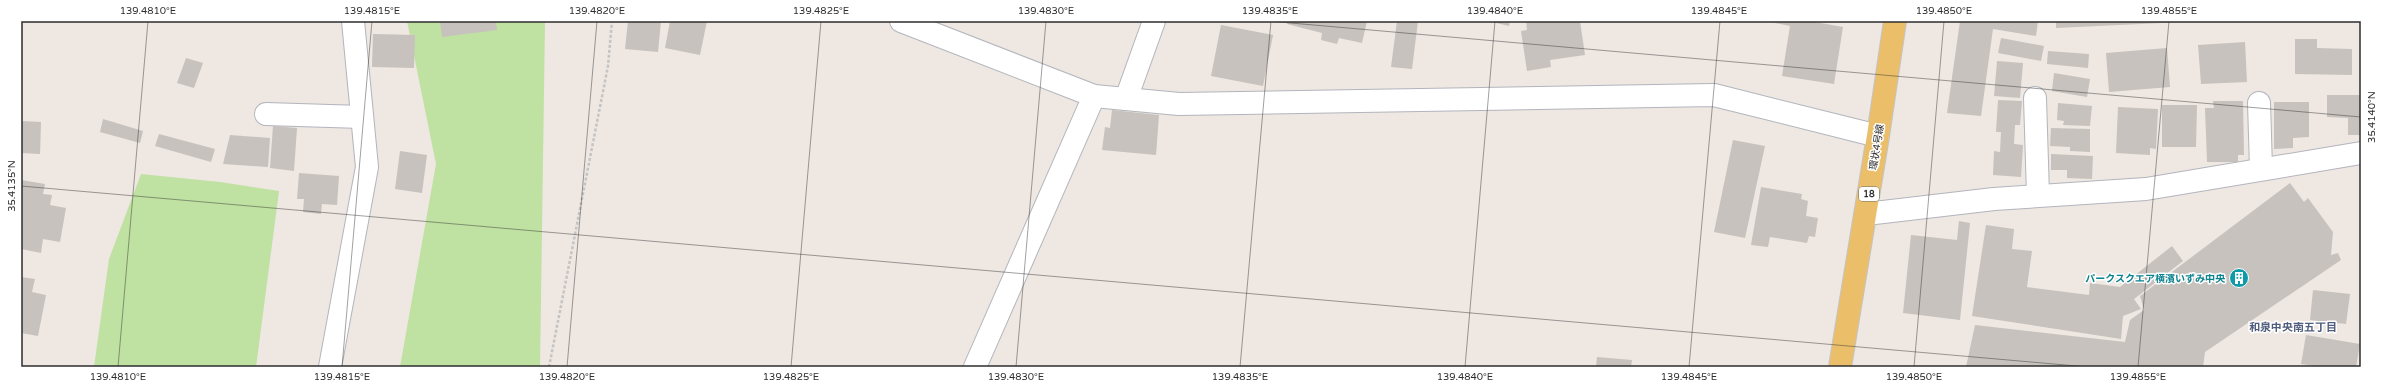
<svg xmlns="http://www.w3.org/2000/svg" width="2382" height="388" font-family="'Varela Round','Noto Sans JP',sans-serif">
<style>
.green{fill:#bfe1a1}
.building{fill:#c7c2bd}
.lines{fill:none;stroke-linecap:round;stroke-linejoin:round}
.minor-casing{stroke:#b2b5bd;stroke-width:24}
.major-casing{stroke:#c4c4c4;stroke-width:24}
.path{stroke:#c4c4c4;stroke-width:2.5;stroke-dasharray:3 2;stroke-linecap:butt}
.minor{stroke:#fff;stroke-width:22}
.major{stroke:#ebbe6a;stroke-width:22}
.ticks{fill:none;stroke:#2e2e2e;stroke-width:1;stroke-opacity:0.45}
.labels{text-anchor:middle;stroke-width:3;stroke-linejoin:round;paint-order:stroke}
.shield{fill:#fff;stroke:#6d6d6d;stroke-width:1}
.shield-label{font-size:9px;font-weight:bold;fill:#2e2e2e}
.street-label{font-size:10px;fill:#2e2e2e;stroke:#fff}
.culture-label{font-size:10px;font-weight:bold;fill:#0d838f;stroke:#fff;text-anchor:end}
.neighbourhood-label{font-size:11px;font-weight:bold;fill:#505d7d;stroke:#fff}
.neatline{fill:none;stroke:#2e2e2e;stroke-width:1.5}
.ticks-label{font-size:10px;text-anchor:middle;fill:#2e2e2e}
</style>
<rect width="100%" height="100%" fill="#eee7e2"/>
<g class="green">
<polygon points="407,21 545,21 540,367 400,367 436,164"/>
<polygon points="141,174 220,182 279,191 256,367 94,367 109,259"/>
</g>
<g class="building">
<polygon points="440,21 496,21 497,30 442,37"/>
<polygon points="628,21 661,21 658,52 625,49"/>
<polygon points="670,21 707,21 700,55 665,48"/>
<polygon points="1288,21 1367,21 1362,43 1339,38 1337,44 1321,40 1322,33 1287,24"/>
<polygon points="1397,21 1418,21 1412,69 1391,67"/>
<polygon points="1488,21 1510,21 1509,26"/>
<polygon points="1526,21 1580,21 1585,55 1550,60 1551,67 1527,71 1521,31 1527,30"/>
<polygon points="1765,21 1809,21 1843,27 1834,84 1782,76 1790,26"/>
<polygon points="1960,21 2038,21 2036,36 1993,29 1981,116 1947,113"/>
<polygon points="2056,21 2183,21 2183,22 2056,28"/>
<polygon points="1221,25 1273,35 1263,86 1211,76"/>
<polygon points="373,34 415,35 414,68 372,67"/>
<polygon points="2001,38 2044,46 2041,61 1998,53"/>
<polygon points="2295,39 2317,39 2317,48 2352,49 2352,75 2295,74"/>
<polygon points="2245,42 2247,82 2201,84 2198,45"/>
<polygon points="2167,48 2170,87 2109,92 2106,53"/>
<polygon points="2048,51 2089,54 2088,68 2047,64"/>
<polygon points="186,58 203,63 194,88 177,83"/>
<polygon points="1997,61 2023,63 2020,98 1994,96"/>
<polygon points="2054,73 2090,79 2087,97 2052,91"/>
<polygon points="2327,95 2361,95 2361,135 2348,135 2348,118 2327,117"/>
<polygon points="1998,100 2022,101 2020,125 2015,125 2014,144 2023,145 2021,177 1993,175 1994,151 2000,152 2001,132 1996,132"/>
<polygon points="2213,101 2243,101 2244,155 2238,155 2238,162 2207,162 2205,108 2214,108"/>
<polygon points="2274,102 2309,102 2309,137 2293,138 2293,148 2274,149"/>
<polygon points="2058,103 2092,106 2090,126 2063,125 2064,121 2057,120"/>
<polygon points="2162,105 2197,105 2196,147 2162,147"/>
<polygon points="2118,107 2158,109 2156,149 2150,148 2150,155 2116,153"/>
<polygon points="1112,110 1159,115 1156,155 1102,150 1105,127 1110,128"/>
<polygon points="103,119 143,131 140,143 100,132"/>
<polygon points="21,121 41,122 40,154 21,153"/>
<polygon points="273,126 297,128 294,171 270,168"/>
<polygon points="2051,128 2090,129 2090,152 2070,151 2070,147 2050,146"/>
<polygon points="159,134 215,149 211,162 155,146"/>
<polygon points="230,135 270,138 268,167 223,164"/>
<polygon points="1733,140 1765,146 1745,238 1714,232"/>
<polygon points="400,151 427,155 422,193 395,189"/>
<polygon points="2051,154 2093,156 2092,179 2067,178 2067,170 2051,170"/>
<polygon points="299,173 339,176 337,205 322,204 321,214 303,212 304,199 297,199"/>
<polygon points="21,180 45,184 43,194 52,195 50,205 66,208 60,242 43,239 41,253 21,249"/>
<polygon points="2290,183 2304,202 2308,198 2333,232 2331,255 2338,253 2341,260 2205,352 2203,367 1966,367 1975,325 2125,342 2130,320 2144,310 2140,296"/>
<polygon points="1761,187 1802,194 1801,199 1808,201 1806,216 1818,218 1815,237 1809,236 1807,243 1770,237 1768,247 1751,245"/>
<polygon points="1959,221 1970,223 1960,320 1903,313 1911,235 1957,240"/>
<polygon points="1986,225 2014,229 2012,249 2032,251 2027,287 2089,295 2090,283 2120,287 2172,246 2183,261 2134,299 2141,309 2123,316 2121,339 1972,316"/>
<polygon points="21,277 35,279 32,292 46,295 38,336 21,333"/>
<polygon points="2313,290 2350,294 2346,324 2310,320"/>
<polygon points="2306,335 2360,344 2356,367 2322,367 2301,364"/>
<polygon points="1597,357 1632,360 1631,367 1596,367"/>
</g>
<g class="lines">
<g class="minor-casing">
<g id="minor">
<polyline points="901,21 1094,96 1179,104 1714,95 1878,136"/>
<polyline points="2035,98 2038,195"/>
<polyline points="1126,99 1154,21"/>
<polyline points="2259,103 2261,168"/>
<polyline points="266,114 362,117"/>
<polyline points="1866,214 1994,199 2146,189 2361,153"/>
<polyline points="330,367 367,167 353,21"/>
<polyline points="975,367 1094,96"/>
</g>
</g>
<g class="major-casing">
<polyline id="major" points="1840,367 1878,136 1895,21"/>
</g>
<polyline class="path" points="549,367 608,66 612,21"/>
<use href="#minor" class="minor"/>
<use href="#major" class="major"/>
</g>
<path class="ticks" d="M1268,21l1093,96M21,186l2067,181M118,367l30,-346M342,367l30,-346M567,367l30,-346M791,367l30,-346M1016,367l30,-346M1240,367l31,-346M1465,367l30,-346M1689,367l31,-346M1914,367l30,-346M2138,367l31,-346"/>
<defs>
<g id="building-disc" transform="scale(1)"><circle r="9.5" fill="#0f9aa8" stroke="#fff"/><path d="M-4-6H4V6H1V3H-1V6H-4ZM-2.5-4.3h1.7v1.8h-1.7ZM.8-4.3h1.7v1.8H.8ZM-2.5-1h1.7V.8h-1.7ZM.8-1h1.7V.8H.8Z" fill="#fff"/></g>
</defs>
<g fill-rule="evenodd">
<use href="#building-disc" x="2239" y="278"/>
</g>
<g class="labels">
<rect class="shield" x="1859" y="187" width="20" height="14" rx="3"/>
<g class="shield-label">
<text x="1869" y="197">18</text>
</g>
<g class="street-label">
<text transform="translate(1876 147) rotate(-81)" y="4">環状4号線</text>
</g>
<g class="culture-label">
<text x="2225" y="282">パークスクエア横濱いずみ中央</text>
</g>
<g class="neighbourhood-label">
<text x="2293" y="331">和泉中央南五丁目</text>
</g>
</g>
<rect width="2382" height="388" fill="none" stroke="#ffffff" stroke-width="44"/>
<rect x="22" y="22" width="2338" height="344" class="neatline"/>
<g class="ticks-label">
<text x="148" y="14">139.4810°E</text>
<text x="372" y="14">139.4815°E</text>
<text x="597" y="14">139.4820°E</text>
<text x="821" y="14">139.4825°E</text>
<text x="1046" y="14">139.4830°E</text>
<text x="1270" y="14">139.4835°E</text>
<text x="1495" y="14">139.4840°E</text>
<text x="1719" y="14">139.4845°E</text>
<text x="1944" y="14">139.4850°E</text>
<text x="2169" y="14">139.4855°E</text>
<text transform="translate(2371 117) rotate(-90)" y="4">35.4140°N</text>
<text transform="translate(11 186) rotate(-90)" y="4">35.4135°N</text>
<text x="118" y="380">139.4810°E</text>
<text x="342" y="380">139.4815°E</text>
<text x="567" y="380">139.4820°E</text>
<text x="791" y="380">139.4825°E</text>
<text x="1016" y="380">139.4830°E</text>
<text x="1240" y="380">139.4835°E</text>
<text x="1465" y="380">139.4840°E</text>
<text x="1689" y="380">139.4845°E</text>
<text x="1914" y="380">139.4850°E</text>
<text x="2138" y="380">139.4855°E</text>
</g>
</svg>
